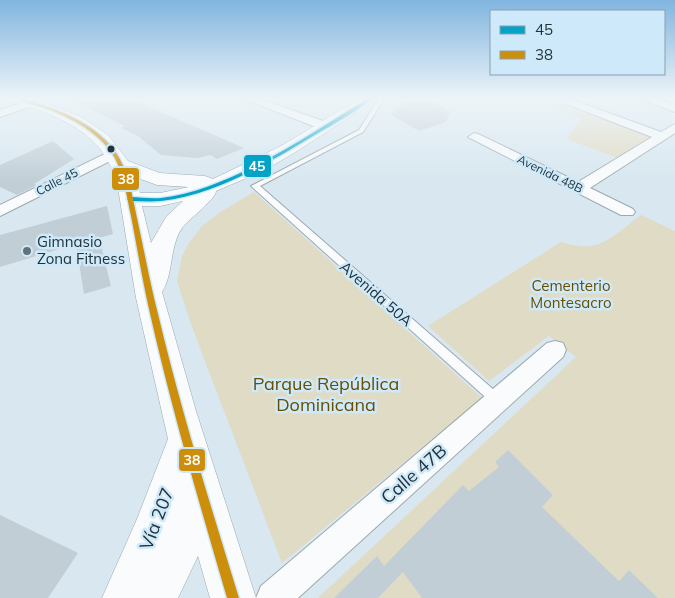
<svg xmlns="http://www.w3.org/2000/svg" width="675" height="598" font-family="Mulish,sans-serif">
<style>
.green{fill:#e0dbc5;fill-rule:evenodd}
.building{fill:#c1ced6}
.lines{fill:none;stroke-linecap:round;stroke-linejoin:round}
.lane-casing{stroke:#9ca9b0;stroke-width:2}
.street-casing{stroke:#9ca9b0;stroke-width:2}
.secondary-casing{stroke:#9ca9b0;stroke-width:1}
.lane{fill:#f9fbfd;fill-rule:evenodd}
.street{fill:#f9fbfd;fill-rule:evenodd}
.secondary{fill:#f9fbfd;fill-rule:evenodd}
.bus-1-casing{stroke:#ceeafa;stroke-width:3}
.bus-2-casing{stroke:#ceeafa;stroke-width:3}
.bus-1{fill:#02a3c7;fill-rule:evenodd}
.bus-2{fill:#cd8f0b;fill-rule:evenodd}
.bus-dot{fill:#243239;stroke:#ceeafa;stroke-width:2}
.poi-dot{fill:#637179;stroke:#ceeafa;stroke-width:2}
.labels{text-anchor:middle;stroke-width:5;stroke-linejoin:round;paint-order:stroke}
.far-street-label{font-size:12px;fill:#243239;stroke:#ceeafa}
.poi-label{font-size:15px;fill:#243239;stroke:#ceeafa;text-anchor:start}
.park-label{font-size:15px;fill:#694e01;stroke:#ceeafa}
.street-label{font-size:15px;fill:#243239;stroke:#ceeafa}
.near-park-label{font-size:18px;fill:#694e01;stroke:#ceeafa}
.near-street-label{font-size:18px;fill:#243239;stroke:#ceeafa}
.line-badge{stroke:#ceeafa;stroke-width:2}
.badge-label{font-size:14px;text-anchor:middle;font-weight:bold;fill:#fff}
</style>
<rect width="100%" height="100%" fill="#d8e7f0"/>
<g class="green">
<polygon points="564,103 654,137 618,158 566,139 582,119 554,107"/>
<polygon points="254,192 482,398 282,563 192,327 177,281 182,256 189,243 202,226 219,213"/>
<path d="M641,215l34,16v367h-17l-29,-28 -10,11 9,17h-310l258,-241 -27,-21 -60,45 -61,-55 133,-84c39,13 50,-5 80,-27zM508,451l45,44 -34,36 -20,-64 -4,-5z"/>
</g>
<g class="building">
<polygon points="69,98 129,98 244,148 217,159 211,155 197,158 161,155 138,136 121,128 125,126"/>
<polygon points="410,98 426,98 450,111 446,122 419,131 390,114"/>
<polygon points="53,141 74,159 34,184 37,185 17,195 0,187 0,165"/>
<polygon points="107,206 113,234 99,238 111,286 84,294 76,244 0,267 0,235"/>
<polygon points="508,450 553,495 542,507 619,581 629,570 658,598 422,598 403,572 378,598 334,598 377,556 384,566 463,485 469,491 499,467 495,462"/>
<polygon points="0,515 78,553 48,598 0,598"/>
</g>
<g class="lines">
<g class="lane-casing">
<polygon id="lane" points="379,98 385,98 363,132 260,186 502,397 504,401 502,405 498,407 494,405 251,186 359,130"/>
</g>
<g class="street-casing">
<g id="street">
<polygon points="241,98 257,98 329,123 331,126 325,130 321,129"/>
<polygon points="639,98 655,98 675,105 675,112"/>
<polygon points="570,99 661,132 675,124 675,133 590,188 633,209 635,212 633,215 621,215 468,137 474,133 478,134 578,182 652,137 566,104 566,100"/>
<polygon points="31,100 35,101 35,105 0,117 0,110"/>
<polygon points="113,150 118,151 120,154 118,157 0,216 0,205"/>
<polygon points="555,341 563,343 566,350 563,357 298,598 256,598 261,586 547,343"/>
</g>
</g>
<g class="secondary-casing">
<path id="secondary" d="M8,98h24l49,19 27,18 20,26 32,12 45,3 8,3 68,-33 80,-48h18l-85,55 -31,18 -47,20c0,8 -27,28 -34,37 -13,19 -8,45 -20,64l34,119 60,187h-46l-12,-42 -20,42h-76l35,-79 31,-80 -32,-141 -18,-110c-12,-56 -58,-72 -108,-87zM135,177l22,8 32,2 -29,6h-20zM183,201l-17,16 -15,26 -9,-37h18z"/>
</g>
<use href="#lane" class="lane"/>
<use href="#street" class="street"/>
<use href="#secondary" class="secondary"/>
<g class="bus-1-casing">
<path id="bus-1" d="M369,98h5c-18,14 -39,25 -59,37 -47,28 -98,59 -154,66 -10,1 -21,0 -31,0l-3,-2 3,-2c10,0 21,2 31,1 70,-8 148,-64 208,-100z"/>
</g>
<g class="bus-2-casing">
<path id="bus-2" d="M13,98c9,0 17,3 26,6 28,9 58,22 76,47 14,20 17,44 22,67 7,32 13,65 21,96 23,96 52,190 81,284h-12c-28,-96 -56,-191 -78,-289 -7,-31 -12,-62 -18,-93 -5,-22 -7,-45 -20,-64 -17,-23 -44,-36 -69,-45 -10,-3 -20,-5 -29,-9z"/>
</g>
<use href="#bus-1" class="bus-1"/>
<use href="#bus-2" class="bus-2"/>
</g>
<linearGradient id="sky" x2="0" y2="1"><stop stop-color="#81b5df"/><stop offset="0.54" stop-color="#edf4f8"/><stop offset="1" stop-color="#edf4f8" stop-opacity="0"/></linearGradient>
<rect width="675" height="182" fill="url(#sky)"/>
<circle class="bus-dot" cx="111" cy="149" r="4.5"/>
<circle class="poi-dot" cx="27" cy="251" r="5"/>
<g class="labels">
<g class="far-street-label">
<text transform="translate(550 174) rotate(26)" y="4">Avenida 48B</text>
<text transform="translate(57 182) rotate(-27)" y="4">Calle 45</text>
</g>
<g class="poi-label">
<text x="37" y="247">Gimnasio<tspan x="37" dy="17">Zona Fitness</tspan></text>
</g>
<g class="park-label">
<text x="571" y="291">Cementerio<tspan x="571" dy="17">Montesacro</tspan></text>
</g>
<g class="street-label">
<text transform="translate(376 294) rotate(41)" y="5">Avenida 50A</text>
</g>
<g class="near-park-label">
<text x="326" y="390">Parque República<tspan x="326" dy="21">Dominicana</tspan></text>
</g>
<g class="near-street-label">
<text transform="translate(414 474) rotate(-41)" y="6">Calle 47B</text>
<text transform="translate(157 519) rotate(-69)" y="6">Vía 207</text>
</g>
</g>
<g class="line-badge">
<rect x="243" y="154" width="29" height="24" rx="5" fill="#02a3c7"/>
<rect x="111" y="167" width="29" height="24" rx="5" fill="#cd8f0b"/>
<rect x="178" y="448" width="28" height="24" rx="5" fill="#cd8f0b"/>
</g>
<g class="badge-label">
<text x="257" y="171">45</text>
<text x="126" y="184">38</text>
<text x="192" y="465">38</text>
</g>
<rect x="490" y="10" width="175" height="65" fill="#ceeafa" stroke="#8aa0ad"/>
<rect x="500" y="26" width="25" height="8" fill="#02a3c7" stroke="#8aa0ad"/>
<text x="535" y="35" font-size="15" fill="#243239">45</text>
<rect x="500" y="51" width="25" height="8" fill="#cd8f0b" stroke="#8aa0ad"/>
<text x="535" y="60" font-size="15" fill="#243239">38</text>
</svg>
